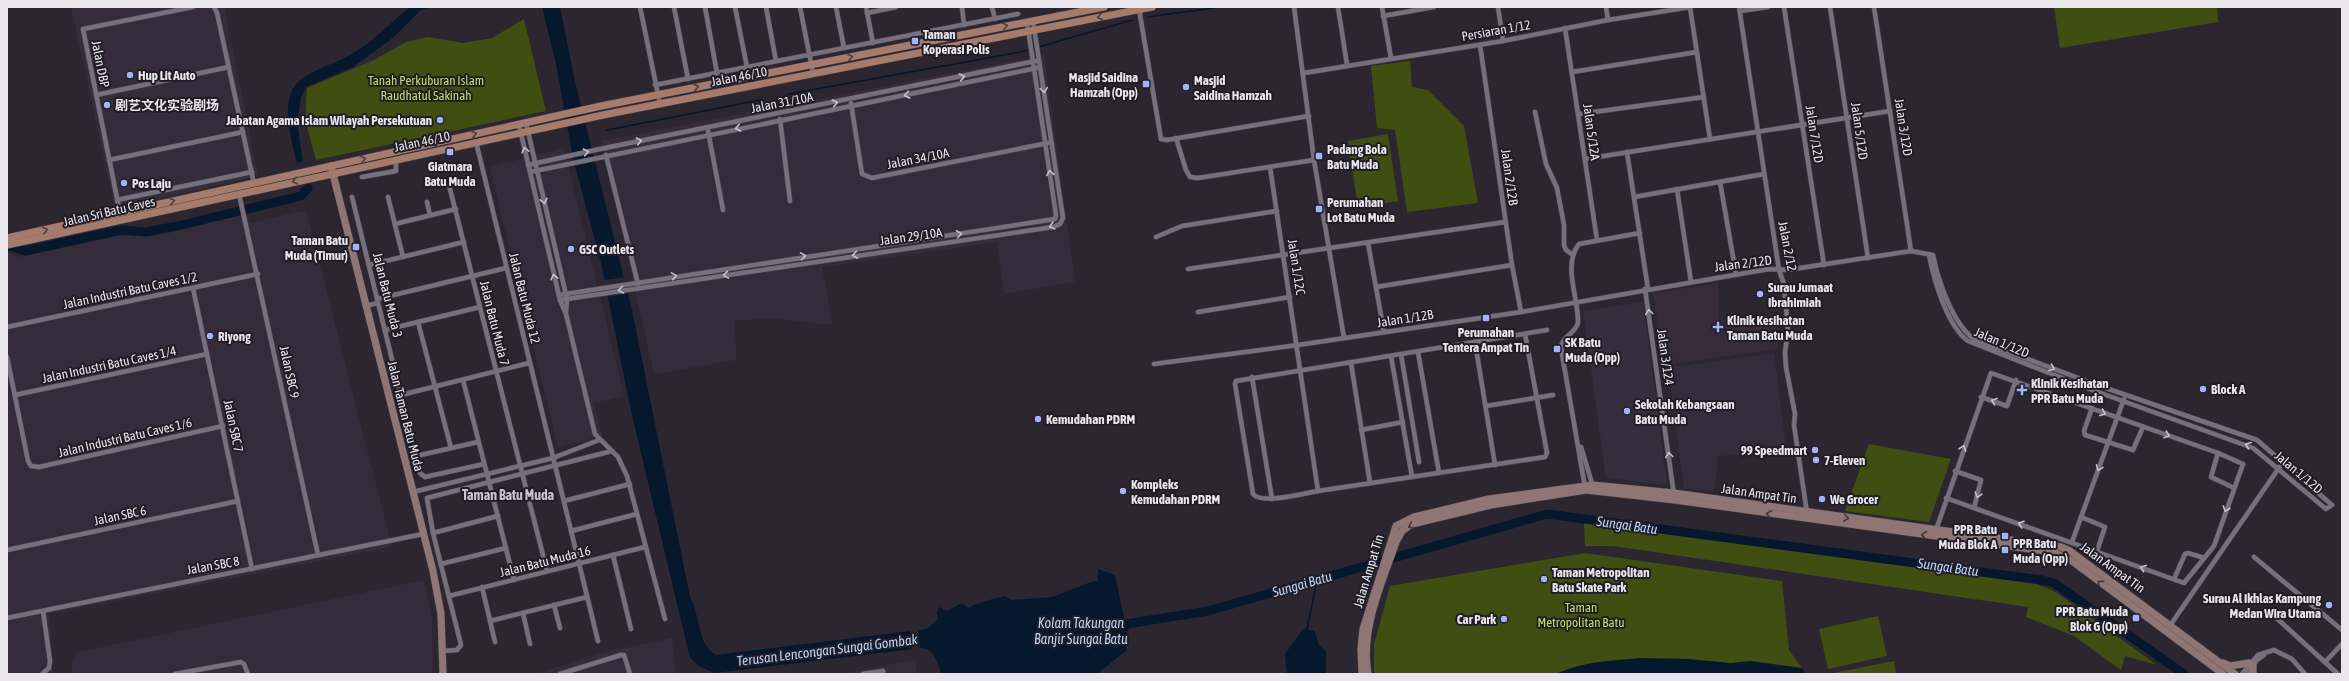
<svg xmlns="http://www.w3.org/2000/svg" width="2349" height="681" font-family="'Asap Condensed','Noto Sans SC',sans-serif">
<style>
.built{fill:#352e3d}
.industrial{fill:#352c3b}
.medical{fill:#372b39}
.green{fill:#414e11}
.water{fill:#05182e}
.pier{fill:#2b2630}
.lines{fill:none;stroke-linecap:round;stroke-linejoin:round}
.stream{stroke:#05182e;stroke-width:1.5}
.canal{stroke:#05182e;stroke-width:5}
.river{stroke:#05182e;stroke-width:9}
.street-casing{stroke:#46424b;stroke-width:5.5}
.secondary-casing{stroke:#46424b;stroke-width:8}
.primary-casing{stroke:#46424b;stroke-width:8}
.street{stroke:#76707c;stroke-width:4.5}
.secondary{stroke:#8f7573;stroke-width:7}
.primary{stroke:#a77b6b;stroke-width:7}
.oneway{stroke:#503e3e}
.oneway2{stroke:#c6c2ca}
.oneway3{stroke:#42373d}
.poi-dot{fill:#a4b2fc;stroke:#211d26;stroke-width:1.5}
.labels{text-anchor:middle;stroke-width:4;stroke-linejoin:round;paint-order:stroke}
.street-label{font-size:13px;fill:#e8e5ec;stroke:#211d26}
.poi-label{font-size:13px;font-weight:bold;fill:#e8e5ec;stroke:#211d26;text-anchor:start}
.park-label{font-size:13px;fill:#c1de60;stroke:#211d26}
.neighbourhood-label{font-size:14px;font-weight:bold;fill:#c8c1cf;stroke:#211d26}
.water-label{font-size:14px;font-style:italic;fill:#b3d3f8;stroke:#211d26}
</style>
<rect width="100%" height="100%" fill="#2b2630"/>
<polygon class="built" points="1643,302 1667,485 1606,478 1583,311"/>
<g class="industrial">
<polygon points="71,7 224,7 258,176 115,209"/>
<polygon points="1044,55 1075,282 1004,294 997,242 822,267 833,325 770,318 735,321 736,360 654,374 601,141"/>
<polygon points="564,148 624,396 594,403 602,436 558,447 490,167"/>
<polygon points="306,210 392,547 49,614 53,674 7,674 7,252 20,257 117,236 147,236 247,214 250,223"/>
<polygon points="1774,353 1786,446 1761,445 1762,453 1718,456 1714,491 1684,489 1668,368"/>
<polygon points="424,580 432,617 433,674 72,674 72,661 78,652"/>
<polygon points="672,638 676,674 534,674 606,652"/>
<polygon points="915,660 917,674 839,674"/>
</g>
<polygon class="medical" points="1718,283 1719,321 1778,313 1778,349 1664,365 1653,293"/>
<g class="green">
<polygon points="2054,7 2217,7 2218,22 2060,48"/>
<polygon points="524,19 546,111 316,160 305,120 307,88 374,60 406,42 428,37 463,43 492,38"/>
<polygon points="1410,61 1412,87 1428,90 1464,126 1478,203 1407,212 1395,130 1377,128 1371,66"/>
<polygon points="1388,134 1398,201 1358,208 1348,141"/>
<polygon points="1869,444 1951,459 1929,522 1845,511"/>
<polygon points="1584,522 2036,584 2056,592 2157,665 2125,656 2121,670 2074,636 2026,617 2028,607 1613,546 1585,546"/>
<polygon points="1585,553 1782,581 1789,650 1806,674 1374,674 1374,644 1390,586"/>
<polygon points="1878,616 1887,656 1828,669 1819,629"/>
<polygon points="1894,661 1896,674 1828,674"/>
</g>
<g class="water">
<path d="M410,7h22l-11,3 -27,27 -41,30 -47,20 -5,10 -4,25 6,39 -6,2c-6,-27 -21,-70 9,-87 16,-9 34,-15 49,-24 20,-12 37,-31 55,-45z"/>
<path d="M542,7h18l15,75 57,228 58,287c11,19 6,46 26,58l211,-26 11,-10 -1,-6 2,-6 8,4 15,-8 7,5c9,-7 24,-8 35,-12l8,4 40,-3 39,-15 7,-1v-12l17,6 9,43 7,5 -4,10v17l-30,24h-155c-5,-11 -7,-25 -21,-26l-207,25 -15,-7 -9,-8 -59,-247 -30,-148 -28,-105 -17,-94z"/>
<polygon points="1303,629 1315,631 1318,644 1326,651 1326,674 1287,674 1285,654"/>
<path d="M1640,658l48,1 43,4 19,-2 52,7 4,6h-250c28,-13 55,-13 84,-16z"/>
</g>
<g class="pier">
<polygon points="626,277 630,293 606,297 603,280"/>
<polygon points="910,629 918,629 920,650 912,651"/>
</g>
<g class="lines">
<g class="stream">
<polyline points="1148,17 1220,7"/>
<polyline points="789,94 1021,52 1132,20"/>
<polyline points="607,130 760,100"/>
<polyline points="1307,630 1317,580"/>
</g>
<polyline class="canal" points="7,249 16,248"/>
<g class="river">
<polyline points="16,248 25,251 121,230 146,232 178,226 301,196 308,188"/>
<polyline points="1123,629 1126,624 1208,611 1547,514 2042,580 2054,583 2184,674"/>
</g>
<g class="street-casing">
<g id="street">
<polyline points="214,7 217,13 254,184"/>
<polyline points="640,7 660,104"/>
<polyline points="674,7 688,79"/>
<polyline points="705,7 717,73"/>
<polyline points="735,7 747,67"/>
<polyline points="766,7 776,61"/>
<polyline points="800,7 813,73"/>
<polyline points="836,7 844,48"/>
<polyline points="866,7 873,43"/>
<polyline points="962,7 964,25"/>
<polyline points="992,7 995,19"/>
<polyline points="1294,7 1314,160 1344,338"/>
<polyline points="1338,7 1347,65"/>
<polyline points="1382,7 1391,58"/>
<polyline points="1498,7 1503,41"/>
<polyline points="1606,7 1608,20"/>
<polyline points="1690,7 1710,139"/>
<polyline points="1739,7 1779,270 1784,284 1788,331 1785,352 1786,367 1795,414 1794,425 1807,513"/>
<polyline points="1784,7 1824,265"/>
<polyline points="1830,7 1868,258"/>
<polyline points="1874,7 1911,251"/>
<polyline points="1139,9 1161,139 1167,140 1309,116"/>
<polyline points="1740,11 1768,7"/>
<polyline points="867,13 896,7"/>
<polyline points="1383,16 1434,7"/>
<polyline points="1565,28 1597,240"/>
<polyline points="1480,45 1512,265 1521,312"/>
<polyline points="1572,72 1697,52"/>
<polyline points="1304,73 1503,41 1608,20 1691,7"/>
<polyline points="655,85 1018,14"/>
<polyline points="96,95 229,67"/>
<polyline points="851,103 862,174 872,178 1048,143"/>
<polyline points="1535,112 1546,164 1557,188 1564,225 1564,245 1566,250 1573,255"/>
<polyline points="1579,114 1704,97"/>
<polyline points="780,119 790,201"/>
<polyline points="526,123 567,299 566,312"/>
<polyline points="519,125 560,300 566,314 595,434 618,457 627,476 665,619"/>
<polyline points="708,131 723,210"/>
<polyline points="1176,138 1186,170 1190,177 1198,178 1314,160"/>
<polyline points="476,142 598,641"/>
<polyline points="1627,152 1648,289"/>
<polyline points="606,155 638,284"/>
<polyline points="1585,159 1890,111"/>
<polyline points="109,160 243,132"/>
<polyline points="528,165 600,149 1036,61"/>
<polyline points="1270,167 1318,491 1545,457 1547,453 1525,334"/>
<polyline points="530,172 1037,68"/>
<polyline points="362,177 396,171 396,159"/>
<polyline points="1720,182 1736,274"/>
<polyline points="449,185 547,571"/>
<polyline points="1677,189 1691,282"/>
<polyline points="239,194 318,555"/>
<polyline points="352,197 420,473 425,477 484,464"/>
<polyline points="388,197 403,257"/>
<polyline points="1634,197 1764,174"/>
<polyline points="117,200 252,172"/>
<polyline points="427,202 430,215"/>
<polyline points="120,213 83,29 193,7"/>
<polyline points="395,224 456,209"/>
<polyline points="1156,237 1182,226 1277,211"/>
<polyline points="1368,243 1384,332"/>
<polyline points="369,265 464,242"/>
<polyline points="1188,269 1505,222"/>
<polyline points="1376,287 1512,265"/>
<polyline points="193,288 252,569"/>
<polyline points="1645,289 1674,495"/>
<polyline points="559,295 1055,219 1056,215 1027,22"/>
<polyline points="377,299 506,268"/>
<polyline points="560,300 1053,227 1060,224 1063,218 1033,21"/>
<polyline points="365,306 378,303"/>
<polyline points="1198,312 1290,297"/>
<polyline points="418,322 451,448"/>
<polyline points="7,327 258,274"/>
<polyline points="385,330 480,307"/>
<polyline points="1475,342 1495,465"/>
<polyline points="1418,352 1439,473"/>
<polyline points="1401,354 1419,462"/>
<polyline points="1391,356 1412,477"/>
<polyline points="7,357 28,461 31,466 39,467 223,426"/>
<polyline points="1351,363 1370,483"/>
<path d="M1154,364l144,-19 223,-33 248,-43 18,1 124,-19 22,4c5,25 19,68 41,84l123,46 160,55 75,65 -6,4 -73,-61 -158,-57 -127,-50c-21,-15 -34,-61 -39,-86"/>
<polyline points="1252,377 1272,499"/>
<polyline points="463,380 514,580"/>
<polyline points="15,395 207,354"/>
<polyline points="401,395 529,363"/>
<polyline points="1981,397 2007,406 2016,380"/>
<polyline points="1486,406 1553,395"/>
<polyline points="2092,408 2084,431 2085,435 2133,450 2143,427"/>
<polyline points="1361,430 1403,422"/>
<polyline points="1581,447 1593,487"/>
<polyline points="2218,453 2211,477 2234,488"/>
<polyline points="416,456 478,442"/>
<polyline points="1955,471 1981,480 1974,508"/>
<path d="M1585,487l-24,-139c1,-12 14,-14 17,-25 1,-24 -16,-58 1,-79l61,-11"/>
<path d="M1318,491c-13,2 -57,14 -65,3l-18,-110 1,-3 311,-51"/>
<polyline points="413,492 553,458 599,440"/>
<polyline points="564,501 630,484"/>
<polyline points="2081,517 2105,527 2097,551"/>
<polyline points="1936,530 1991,373 2218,453 2243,464 2214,546 2184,583 1946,498"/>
<polyline points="571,531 637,514"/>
<polyline points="433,533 498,516"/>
<polyline points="2072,542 2124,399"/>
<polyline points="7,550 238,501"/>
<polyline points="613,555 631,629"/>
<polyline points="2254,557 2342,630"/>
<polyline points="441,564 506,548"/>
<polyline points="2174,579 2185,554 2188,553 2204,558"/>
<polyline points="482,587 495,642"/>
<polyline points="449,596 645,547"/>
<polyline points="554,605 560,628"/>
<polyline points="523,613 530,644"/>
<polyline points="2271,613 2338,674"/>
<polyline points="7,618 423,534"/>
<polyline points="490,621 587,597"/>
<polyline points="2169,627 2283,462"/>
<polyline points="442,651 457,650 461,645 433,533 427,498 612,451"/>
<polyline points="2325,662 2342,644"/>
<polyline points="42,674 49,668 50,661 43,611"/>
<polyline points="175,674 241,662 244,664 248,674"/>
<polyline points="560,674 621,655 624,655 630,674"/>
<polyline points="863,674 883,671 883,674"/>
<polyline points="2242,674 2258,655 2274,650 2292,659 2305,674"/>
<polyline points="2248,674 2257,660 2264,655"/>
</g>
</g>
<g class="secondary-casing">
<g id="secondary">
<polyline points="331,166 433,571 441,614 443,674"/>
<polyline points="2223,663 2230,666 2249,663"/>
<polyline points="2253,666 2253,674"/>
<polyline points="1362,674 1361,649 1363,629 1396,526 1414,517 1489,499 1593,485 1674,493 2061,547 2070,551 2235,674"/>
<path d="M1368,674c-8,-45 14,-91 28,-132l6,-11 10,-7 79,-19 95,-15 89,10 378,52 19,9 151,113"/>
</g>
</g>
<g class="primary-casing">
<g id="primary">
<polyline points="7,238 601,106 1104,7"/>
<polyline points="7,245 603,115 1152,7"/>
</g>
</g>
<use href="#street" class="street"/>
<use href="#secondary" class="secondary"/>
<use href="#primary" class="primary"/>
</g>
<defs><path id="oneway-chevron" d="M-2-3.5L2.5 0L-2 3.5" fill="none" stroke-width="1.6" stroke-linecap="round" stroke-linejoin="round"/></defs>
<g class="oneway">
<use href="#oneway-chevron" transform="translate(1100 17) rotate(169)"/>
<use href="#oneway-chevron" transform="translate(1005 26) rotate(-11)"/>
<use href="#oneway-chevron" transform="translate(850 57) rotate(-11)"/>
<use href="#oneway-chevron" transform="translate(696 87) rotate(-11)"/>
<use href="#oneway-chevron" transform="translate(474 134) rotate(-12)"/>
<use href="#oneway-chevron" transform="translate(363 159) rotate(-12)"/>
<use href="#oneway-chevron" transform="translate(295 181) rotate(167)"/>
<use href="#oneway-chevron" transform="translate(172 201) rotate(-13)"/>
<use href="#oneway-chevron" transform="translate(45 230) rotate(-12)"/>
</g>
<g class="oneway2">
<use href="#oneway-chevron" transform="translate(962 77) rotate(-12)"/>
<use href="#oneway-chevron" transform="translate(1044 90) rotate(82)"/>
<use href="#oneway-chevron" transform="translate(907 95) rotate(169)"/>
<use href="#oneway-chevron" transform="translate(835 103) rotate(-12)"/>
<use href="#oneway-chevron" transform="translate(738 128) rotate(168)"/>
<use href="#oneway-chevron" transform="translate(639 141) rotate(-11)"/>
<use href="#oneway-chevron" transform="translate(525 150) rotate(-103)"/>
<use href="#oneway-chevron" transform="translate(586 152) rotate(-12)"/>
<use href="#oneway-chevron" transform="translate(1050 173) rotate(-99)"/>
<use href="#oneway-chevron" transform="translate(544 201) rotate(77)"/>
<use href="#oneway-chevron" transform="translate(1052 226) rotate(165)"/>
<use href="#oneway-chevron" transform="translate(959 234) rotate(-8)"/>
<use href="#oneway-chevron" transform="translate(855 255) rotate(172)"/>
<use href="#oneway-chevron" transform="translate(803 256) rotate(-9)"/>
<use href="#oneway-chevron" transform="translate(726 275) rotate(171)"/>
<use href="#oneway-chevron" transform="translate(674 276) rotate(-9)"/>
<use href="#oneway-chevron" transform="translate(554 277) rotate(-104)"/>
<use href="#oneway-chevron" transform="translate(621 290) rotate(171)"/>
<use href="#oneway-chevron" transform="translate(1649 312) rotate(-98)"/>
<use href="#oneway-chevron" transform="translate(2052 368) rotate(21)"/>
<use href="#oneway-chevron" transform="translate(1994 401) rotate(-160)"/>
<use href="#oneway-chevron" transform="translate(2103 413) rotate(21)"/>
<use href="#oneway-chevron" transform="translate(2167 435) rotate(19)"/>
<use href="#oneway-chevron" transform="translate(2248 445) rotate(-157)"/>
<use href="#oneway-chevron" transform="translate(1963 448) rotate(-71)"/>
<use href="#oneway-chevron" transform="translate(1669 455) rotate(-98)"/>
<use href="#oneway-chevron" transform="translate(2099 468) rotate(111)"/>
<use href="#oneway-chevron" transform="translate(1978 495) rotate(107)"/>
<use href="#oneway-chevron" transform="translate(2226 509) rotate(109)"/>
<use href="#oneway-chevron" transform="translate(2021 524) rotate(-161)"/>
<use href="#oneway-chevron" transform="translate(2143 568) rotate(-160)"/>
</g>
<g class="oneway3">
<use href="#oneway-chevron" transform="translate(1769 514) rotate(-172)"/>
<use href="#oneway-chevron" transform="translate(1846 518) rotate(8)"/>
<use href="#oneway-chevron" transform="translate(1411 526) rotate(156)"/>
<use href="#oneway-chevron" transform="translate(1924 535) rotate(-172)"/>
<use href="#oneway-chevron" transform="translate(2100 583) rotate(-143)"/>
</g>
<g class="poi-dot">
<rect x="911" y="37" width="8" height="8" rx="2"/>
<circle cx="130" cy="75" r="4"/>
<rect x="1142" y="80" width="8" height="8" rx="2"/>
<circle cx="1186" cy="87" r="4"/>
<circle cx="107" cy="105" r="4"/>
<circle cx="440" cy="120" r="4"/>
<rect x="446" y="148" width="8" height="8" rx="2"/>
<rect x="1315" y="152" width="8" height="8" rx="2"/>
<circle cx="124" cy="183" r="4"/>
<rect x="1315" y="205" width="8" height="8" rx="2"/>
<rect x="352" y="243" width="8" height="8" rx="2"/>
<circle cx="571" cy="249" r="4"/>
<circle cx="1760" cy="294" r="4"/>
<rect x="1482" y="314" width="8" height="8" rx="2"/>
<path d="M1716 321h4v4h4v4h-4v4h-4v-4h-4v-4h4z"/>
<circle cx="210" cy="336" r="4"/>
<rect x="1553" y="345" width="8" height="8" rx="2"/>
<circle cx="2203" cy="389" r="4"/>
<path d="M2020 384h4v4h4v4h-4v4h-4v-4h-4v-4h4z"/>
<circle cx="1627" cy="411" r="4"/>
<circle cx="1038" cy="419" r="4"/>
<circle cx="1815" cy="450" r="4"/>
<circle cx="1816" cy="460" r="4"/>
<circle cx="1123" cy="491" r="4"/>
<circle cx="1822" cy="499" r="4"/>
<rect x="2001" y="532" width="8" height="8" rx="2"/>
<rect x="2001" y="546" width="8" height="8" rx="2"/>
<circle cx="1544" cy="579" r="4"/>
<circle cx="2329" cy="605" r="4"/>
<rect x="2132" y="614" width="8" height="8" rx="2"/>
<circle cx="1504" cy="619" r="4"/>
</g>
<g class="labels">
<g class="street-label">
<text transform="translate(1496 30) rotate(-10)" y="5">Persiaran 1/12</text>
<text transform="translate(101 64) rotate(79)" y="5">Jalan DBP</text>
<text transform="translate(739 76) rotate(-11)" y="5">Jalan 46/10</text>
<text transform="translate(782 102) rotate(-11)" y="5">Jalan 31/10A</text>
<text transform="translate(1904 127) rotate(81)" y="5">Jalan 3/12D</text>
<text transform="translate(1860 131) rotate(82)" y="5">Jalan 5/12D</text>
<text transform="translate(1592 132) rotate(82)" y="5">Jalan 5/12A</text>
<text transform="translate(1815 134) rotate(81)" y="5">Jalan 7/12D</text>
<text transform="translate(422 141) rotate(-12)" y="5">Jalan 46/10</text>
<text transform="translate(918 158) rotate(-11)" y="5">Jalan 34/10A</text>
<text transform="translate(1510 177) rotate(82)" y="5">Jalan 2/12B</text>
<text transform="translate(109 211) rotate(-13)" y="5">Jalan Sri Batu Caves</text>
<text transform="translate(911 236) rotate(-8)" y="5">Jalan 29/10A</text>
<text transform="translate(1788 246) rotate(79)" y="5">Jalan 2/12</text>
<text transform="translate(1743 263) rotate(-7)" y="5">Jalan 2/12D</text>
<text transform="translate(1297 267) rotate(81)" y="5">Jalan 1/12C</text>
<text transform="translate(130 290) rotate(-12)" y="5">Jalan Industri Batu Caves 1/2</text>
<text transform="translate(388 295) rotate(76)" y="5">Jalan Batu Muda 3</text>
<text transform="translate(525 298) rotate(76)" y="5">Jalan Batu Muda 12</text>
<text transform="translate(1405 318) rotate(-9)" y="5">Jalan 1/12B</text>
<text transform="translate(495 323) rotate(76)" y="5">Jalan Batu Muda 7</text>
<text transform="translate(2002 342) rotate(23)" y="5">Jalan 1/12D</text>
<text transform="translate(1666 357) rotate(82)" y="5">Jalan 3/124</text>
<text transform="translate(109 364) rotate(-12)" y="5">Jalan Industri Batu Caves 1/4</text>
<text transform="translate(290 372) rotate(78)" y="5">Jalan SBC 9</text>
<text transform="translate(406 416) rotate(76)" y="5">Jalan Taman Batu Muda</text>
<text transform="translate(234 426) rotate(78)" y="5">Jalan SBC 7</text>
<text transform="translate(125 437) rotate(-13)" y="5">Jalan Industri Batu Caves 1/6</text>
<text transform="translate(2299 472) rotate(40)" y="5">Jalan 1/12D</text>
<text transform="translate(1759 493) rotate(8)" y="5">Jalan Ampat Tin</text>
<text transform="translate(120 515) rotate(-12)" y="5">Jalan SBC 6</text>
<text transform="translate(545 561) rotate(-14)" y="5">Jalan Batu Muda 16</text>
<text transform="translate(213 565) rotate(-10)" y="5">Jalan SBC 8</text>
<text transform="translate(2113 567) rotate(36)" y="5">Jalan Ampat Tin</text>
<text transform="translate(1368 571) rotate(-73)" y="5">Jalan Ampat Tin</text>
</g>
<g class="poi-label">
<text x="923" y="39">Taman<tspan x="923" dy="15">Koperasi Polis</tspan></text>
<text x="138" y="80">Hup Lit Auto</text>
<text x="1138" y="82" text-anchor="end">Masjid Saidina<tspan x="1138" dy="15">Hamzah (Opp)</tspan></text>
<text x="1194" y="85">Masjid<tspan x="1194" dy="15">Saidina Hamzah</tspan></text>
<text x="115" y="110">剧艺文化实验剧场</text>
<text x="432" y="125" text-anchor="end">Jabatan Agama Islam Wilayah Persekutuan</text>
<text x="1327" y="154">Padang Bola<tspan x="1327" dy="15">Batu Muda</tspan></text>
<text x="450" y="171" text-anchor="middle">Giatmara<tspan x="450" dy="15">Batu Muda</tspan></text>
<text x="132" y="188">Pos Laju</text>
<text x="1327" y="207">Perumahan<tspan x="1327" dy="15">Lot Batu Muda</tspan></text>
<text x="348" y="245" text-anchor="end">Taman Batu<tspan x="348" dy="15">Muda (Timur)</tspan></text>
<text x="579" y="254">GSC Outlets</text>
<text x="1768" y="292">Surau Jumaat<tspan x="1768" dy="15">Ibrahimiah</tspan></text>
<text x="1727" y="325">Klinik Kesihatan<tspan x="1727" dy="15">Taman Batu Muda</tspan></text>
<text x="1486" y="337" text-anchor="middle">Perumahan<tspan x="1486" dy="15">Tentera Ampat Tin</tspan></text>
<text x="218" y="341">Riyong</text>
<text x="1565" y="347">SK Batu<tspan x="1565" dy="15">Muda (Opp)</tspan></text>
<text x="2031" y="388">Klinik Kesihatan<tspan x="2031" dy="15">PPR Batu Muda</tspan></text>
<text x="2211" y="394">Block A</text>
<text x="1635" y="409">Sekolah Kebangsaan<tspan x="1635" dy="15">Batu Muda</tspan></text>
<text x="1046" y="424">Kemudahan PDRM</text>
<text x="1807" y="455" text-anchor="end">99 Speedmart</text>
<text x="1824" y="465">7-Eleven</text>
<text x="1131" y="489">Kompleks<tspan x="1131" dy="15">Kemudahan PDRM</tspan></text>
<text x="1830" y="504">We Grocer</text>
<text x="1997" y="534" text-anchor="end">PPR Batu<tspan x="1997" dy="15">Muda Blok A</tspan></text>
<text x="2013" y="548">PPR Batu<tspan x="2013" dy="15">Muda (Opp)</tspan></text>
<text x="1552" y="577">Taman Metropolitan<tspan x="1552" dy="15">Batu Skate Park</tspan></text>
<text x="2321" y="603" text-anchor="end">Surau Al Ikhlas Kampung<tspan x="2321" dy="15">Medan Wira Utama</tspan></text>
<text x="2128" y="616" text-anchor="end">PPR Batu Muda<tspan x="2128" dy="15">Blok G (Opp)</tspan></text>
<text x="1496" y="624" text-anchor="end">Car Park</text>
</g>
<g class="park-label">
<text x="426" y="85">Tanah Perkuburan Islam<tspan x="426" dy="15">Raudhatul Sakinah</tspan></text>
<text x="1581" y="612">Taman<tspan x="1581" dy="15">Metropolitan Batu</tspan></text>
</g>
<g class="neighbourhood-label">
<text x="508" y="500">Taman Batu Muda</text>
</g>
<g class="water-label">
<text transform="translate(1627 525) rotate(8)" y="5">Sungai Batu</text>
<text transform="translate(1948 567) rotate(8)" y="5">Sungai Batu</text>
<text transform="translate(1302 584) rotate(-16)" y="5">Sungai Batu</text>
<text x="1081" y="628">Kolam Takungan<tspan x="1081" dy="16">Banjir Sungai Batu</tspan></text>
<text transform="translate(827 650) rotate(-7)" y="5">Terusan Lencongan Sungai Gombak</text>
</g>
</g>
<rect width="2349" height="681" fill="none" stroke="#e8e5ec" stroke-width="16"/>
</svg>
